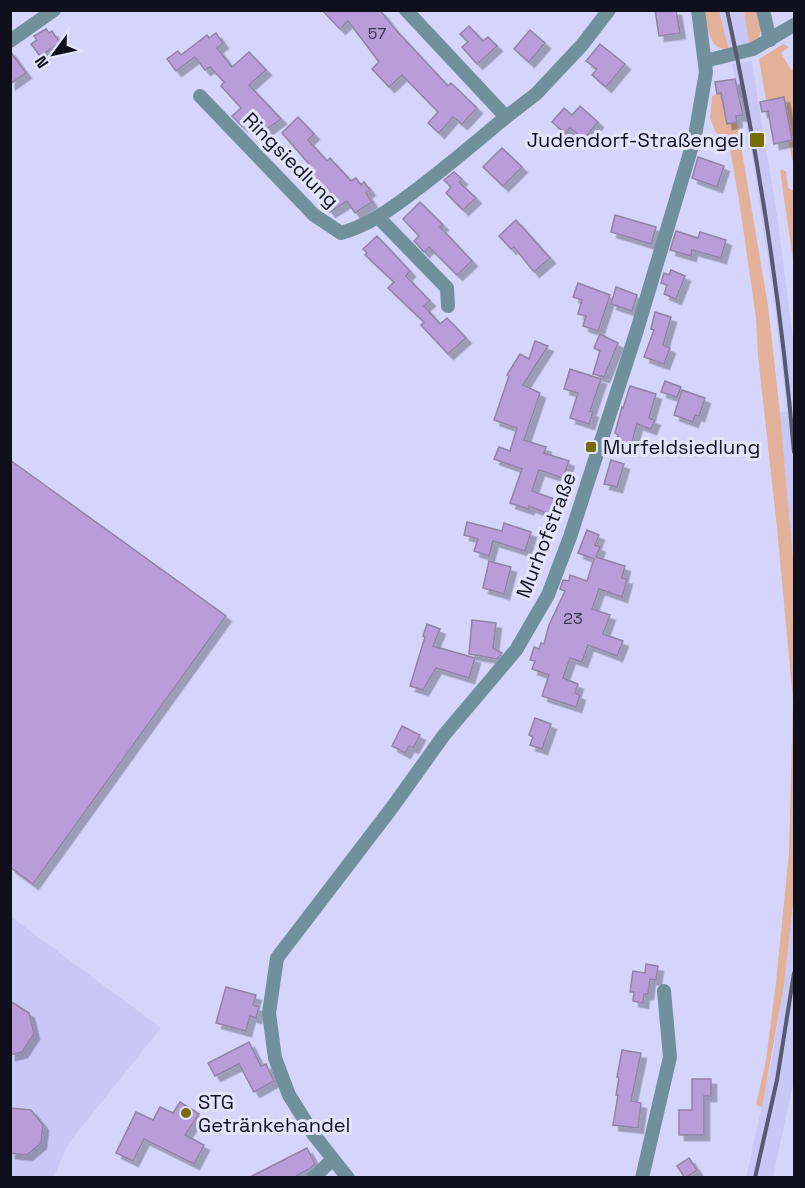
<svg xmlns="http://www.w3.org/2000/svg" width="805" height="1188" font-family="'Space Grotesk',sans-serif">
<style>
.built{fill:#c8c7f6}
.green{fill:#e3b099}
.building{fill:#b89dd8;stroke:#9283a5;stroke-width:1.5;filter:url(#shadow)}
.lines{fill:none;stroke-linecap:round;stroke-linejoin:round}
.street{stroke:#71909d;stroke-width:14}
.rail{stroke:#58586e;stroke-width:4}
.poi-dot{fill:#736d0a;stroke:#e3e4fc;stroke-width:2}
.labels{text-anchor:middle;stroke-width:6;stroke-linejoin:round;paint-order:stroke}
.number-label{font-size:16px;fill:#3a334c}
.poi-label{font-size:20px;fill:#10101d;stroke:#e3e4fc;text-anchor:start}
.street-label{font-size:20px;fill:#10101d;stroke:#e3e4fc}
</style>
<defs>
<filter id="shadow"><feDropShadow dx="5.5" dy="5.5" stdDeviation="0" flood-color="#0004"/></filter>
</defs>
<rect width="100%" height="100%" fill="#d5d5fc"/>
<g class="built">
<polygon points="719,11 744,11 749,45 729,48"/>
<polygon points="752,61 778,222 794,347 794,570 780,413 787,411 775,307 752,154 742,98 739,98 732,64"/>
<polygon points="794,895 794,1080 773,1177 746,1178 772,1059 784,985"/>
<polygon points="10,916 161,1028 68,1144 54,1177 11,1177"/>
</g>
<g class="green">
<path d="M704,11h15l10,38c-21,2 -21,-22 -25,-38z"/>
<polygon points="744,11 757,11 761,29 759,37 749,44"/>
<polygon points="783,44 789,47 781,53 791,70 794,68 794,162 792,160 789,141 792,140 785,98 766,100 759,59"/>
<polygon points="726,92 729,107 724,108 727,124 737,122 768,306 780,413 794,570 794,895 784,985 762,1107 756,1105 766,1060 776,982 789,853 793,700 777,528 758,355 756,318 739,200 728,139 716,133 710,118 712,96"/>
<polygon points="782,169 786,172 788,188 794,191 794,266 780,171"/>
</g>
<g class="building">
<polygon points="322,10 380,10 394,28 448,86 451,83 477,108 462,124 453,117 439,133 428,123 438,112 402,75 389,87 372,69 379,62 348,21 340,29"/>
<polygon points="655,10 676,10 680,33 659,36"/>
<polygon points="469,26 483,41 488,37 497,46 477,64 462,47 468,42 460,34"/>
<polygon points="46,29 49,33 52,31 60,43 40,56 31,44 37,40 34,36"/>
<polygon points="530,30 545,43 529,62 514,49"/>
<polygon points="216,33 223,43 217,48 232,67 249,52 266,70 249,85 281,119 260,134 248,121 242,126 232,116 241,108 221,86 224,82 210,67 205,70 195,57 176,71 167,59 178,51 181,55 207,35 209,38"/>
<polygon points="600,44 625,64 606,87 592,75 597,69 586,61"/>
<polygon points="10,51 26,73 10,84"/>
<polygon points="735,79 743,115 736,116 737,122 727,124 721,93 717,94 715,82"/>
<polygon points="784,97 792,140 774,144 768,111 762,112 760,102"/>
<polygon points="580,106 598,122 584,139 570,128 565,133 552,122 564,108 572,115"/>
<polygon points="298,117 314,134 308,140 327,161 330,158 351,181 356,178 361,185 364,182 370,190 366,193 372,202 355,213 347,201 330,212 319,196 298,174 309,164 282,133"/>
<polygon points="502,148 522,167 503,186 483,167"/>
<polygon points="698,157 724,166 717,187 692,178"/>
<polygon points="454,172 462,179 459,182 476,198 463,210 446,193 451,187 444,180"/>
<polygon points="420,202 443,225 440,227 472,261 457,275 429,247 424,252 414,241 419,236 403,219"/>
<polygon points="615,215 656,227 651,244 611,232"/>
<polygon points="516,220 550,258 534,272 514,247 511,249 499,236"/>
<polygon points="676,231 698,238 700,232 726,240 721,258 692,250 691,256 670,250"/>
<polygon points="377,236 410,271 406,276 430,301 424,306 440,324 447,318 466,338 448,354 421,325 424,322 388,288 394,282 365,255 367,253 363,249"/>
<polygon points="671,270 685,276 676,299 664,294 667,285 661,283 664,273 669,275"/>
<polygon points="578,283 610,295 598,331 583,326 586,316 578,314 582,300 573,297"/>
<polygon points="616,287 637,295 632,311 611,304"/>
<polygon points="655,312 671,317 663,345 670,348 664,364 644,357 654,330 651,329"/>
<polygon points="600,334 618,343 604,377 593,374 600,351 594,348"/>
<polygon points="535,341 548,346 523,385 540,393 524,440 546,447 544,453 569,461 563,478 539,470 532,491 557,500 551,515 529,506 528,509 510,503 522,469 494,459 499,447 510,451 517,428 494,420 509,376 507,375 520,354 529,359"/>
<polygon points="570,369 601,379 590,411 593,412 589,424 570,418 578,393 564,389"/>
<polygon points="665,381 681,387 677,397 661,392"/>
<polygon points="630,386 656,394 649,418 655,420 651,429 637,424 631,445 616,441 618,435 615,433 622,407 623,408"/>
<polygon points="682,390 705,398 699,416 695,415 693,422 674,415"/>
<polygon points="10,460 226,616 33,884 10,867"/>
<polygon points="611,460 624,464 617,487 604,484"/>
<polygon points="467,522 502,531 504,523 531,532 525,551 493,541 489,556 474,551 478,539 464,535"/>
<polygon points="587,530 599,535 595,545 600,547 596,557 625,566 622,578 627,579 622,597 599,589 592,609 610,615 603,634 623,641 617,656 588,645 582,662 570,658 563,678 578,684 575,693 580,695 576,707 542,696 549,675 532,669 535,661 530,660 534,647 539,649 541,643 544,644 549,625 565,591 560,589 563,580 569,581 570,575 587,581 594,559 578,553"/>
<polygon points="489,561 511,567 504,594 483,588"/>
<polygon points="472,620 496,623 493,648 502,653 497,659 469,654"/>
<polygon points="427,624 440,629 433,646 475,658 469,678 436,668 423,690 410,686 425,637 423,636"/>
<polygon points="535,718 551,724 542,749 530,745 533,737 529,735"/>
<polygon points="402,726 420,735 413,748 409,746 405,753 392,746"/>
<polygon points="646,964 658,966 656,980 650,979 648,994 644,994 643,1003 633,1001 634,992 630,992 633,971 645,973"/>
<polygon points="226,987 256,995 253,1005 259,1007 256,1018 250,1016 246,1031 216,1023"/>
<polygon points="10,1001 29,1013 34,1034 22,1052 10,1055"/>
<polygon points="249,1042 261,1066 266,1064 274,1081 254,1092 239,1064 215,1076 208,1063"/>
<polygon points="622,1050 641,1053 631,1101 641,1103 638,1128 613,1125 618,1095 616,1095 619,1078 617,1077"/>
<polygon points="692,1079 711,1079 711,1096 704,1096 704,1135 679,1135 679,1110 692,1110"/>
<polygon points="180,1102 199,1114 185,1135 204,1145 194,1164 144,1139 133,1161 116,1153 136,1112 153,1120 160,1107 173,1113"/>
<polygon points="10,1108 31,1110 43,1125 41,1143 27,1155 10,1153"/>
<polygon points="307,1148 315,1164 309,1169 293,1178 248,1178"/>
<polygon points="689,1158 697,1170 685,1178 677,1166"/>
</g>
<g class="lines">
<g class="street">
<polyline points="406,10 506,117 536,94 582,45 609,10"/>
<polyline points="763,10 770,40"/>
<polyline points="10,41 54,10"/>
<polyline points="705,61 753,49 794,25"/>
<path d="M200,96l114,119 27,18c29,-8 51,-25 75,-43 31,-23 60,-48 90,-73"/>
<polyline points="378,217 447,288 448,306"/>
<polyline points="313,1178 332,1160"/>
<polyline points="348,1178 314,1135 289,1095 275,1058 269,1013 277,958 391,809 444,735 516,650 548,595 570,537 637,330 695,136 706,72 698,10"/>
<polyline points="642,1178 670,1057 664,991"/>
</g>
<g class="rail">
<path d="M727,10c32,146 54,294 67,442"/>
<polyline points="755,1178 777,1080 794,973"/>
</g>
</g>
<g class="poi-dot">
<rect x="749" y="132" width="16" height="16" rx="3"/>
<rect x="585" y="441" width="12" height="12" rx="3"/>
<circle cx="186" cy="1113" r="6"/>
</g>
<g class="labels">
<g class="number-label">
<text x="377" y="39">57</text>
<text x="573" y="624">23</text>
</g>
<g class="poi-label">
<text x="744" y="147" text-anchor="end">Judendorf-Straßengel</text>
<text x="603" y="454">Murfeldsiedlung</text>
<text x="198" y="1109">STG<tspan x="198" dy="23">Getränkehandel</tspan></text>
</g>
<g class="street-label">
<text transform="translate(291 160) rotate(45)" y="7">Ringsiedlung</text>
<text transform="translate(546 535) rotate(-69)" y="7">Murhofstraße</text>
</g>
</g>
<rect width="805" height="1188" fill="none" stroke="#10101d" stroke-width="24"/>
<g transform="translate(54 54) rotate(237)" stroke="#e3e4fc" stroke-width="4.5" paint-order="stroke">
<path d="M0-4.5L10 22L0 15L-10 22Z" fill="#10101d"/>
<text y="-9" font-size="16" font-weight="bold" text-anchor="middle" fill="#10101d">N</text>
</g>
</svg>
